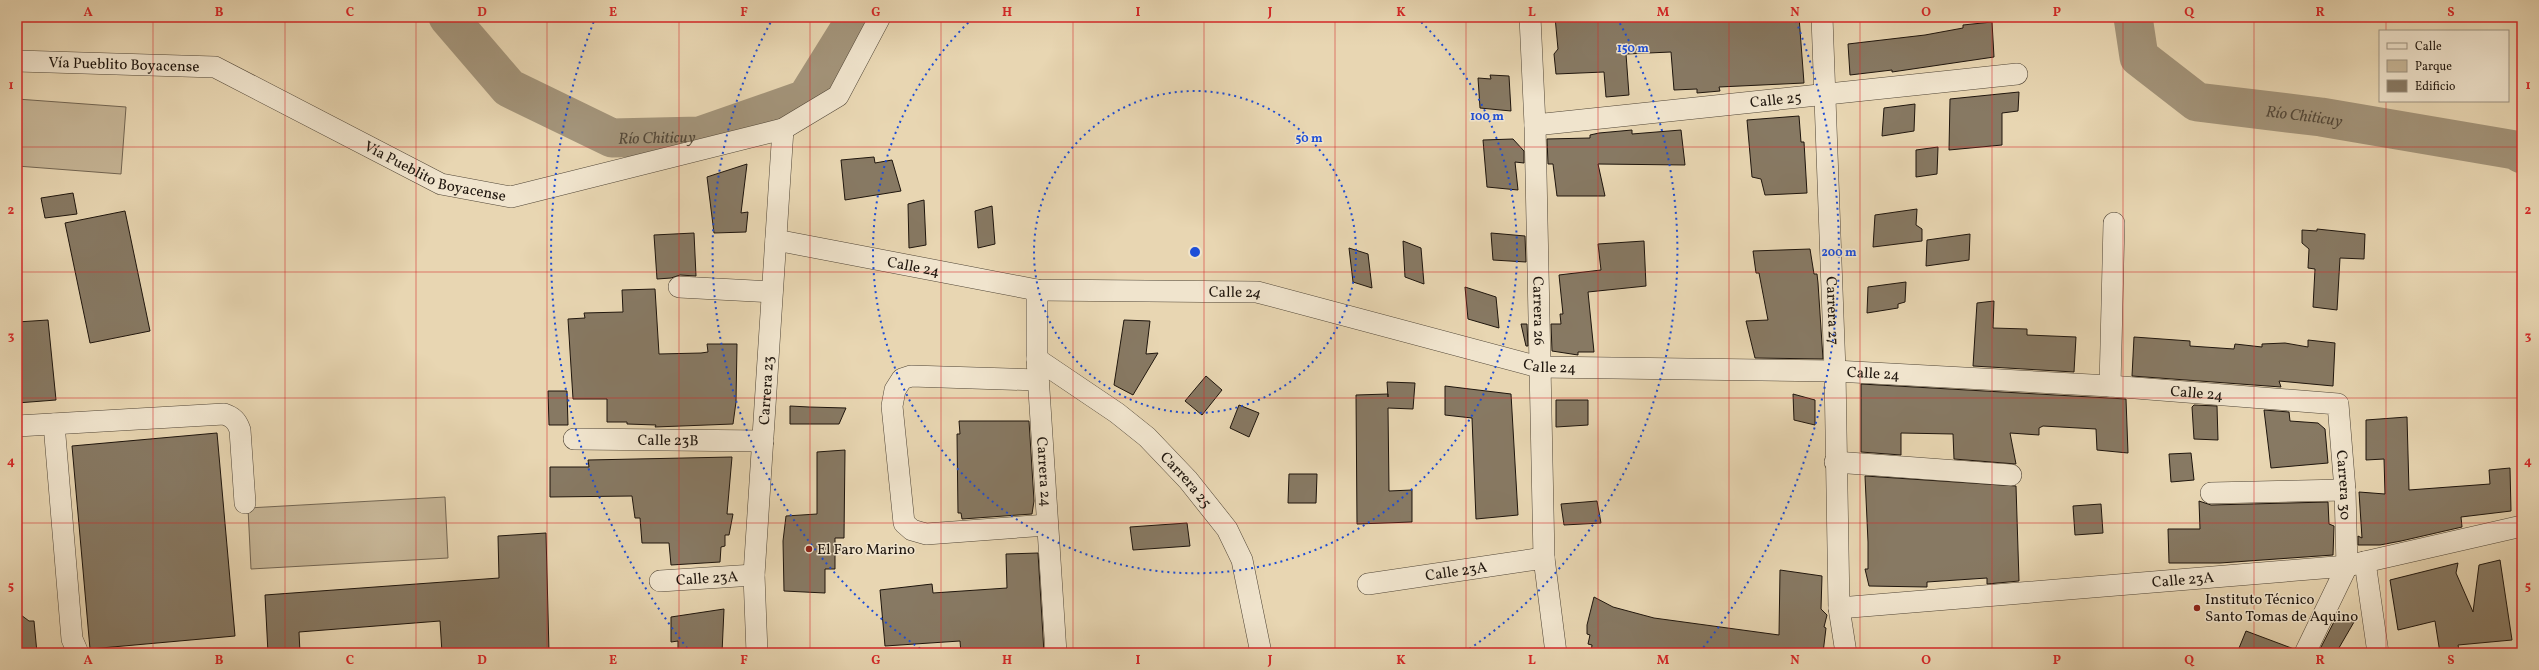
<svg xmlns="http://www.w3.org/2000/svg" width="2539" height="670" font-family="Vollkorn,serif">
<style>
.green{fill:#c6b596;stroke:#726552}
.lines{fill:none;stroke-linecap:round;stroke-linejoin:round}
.river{stroke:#a3947a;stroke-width:39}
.building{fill:#877963;stroke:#1e150d}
.minor-casing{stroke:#504536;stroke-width:22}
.minor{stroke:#f0e4cd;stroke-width:21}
.grid{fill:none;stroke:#d62828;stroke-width:1;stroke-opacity:0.55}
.ring{fill:none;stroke:#1d4ed8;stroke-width:2;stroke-dasharray:2 4}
.poi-dot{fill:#8f2418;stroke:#f0e4cd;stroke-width:1.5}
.labels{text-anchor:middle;stroke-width:3;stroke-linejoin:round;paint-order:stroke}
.street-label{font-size:15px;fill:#1e150d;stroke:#f0e4cd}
.poi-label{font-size:15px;fill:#1e150d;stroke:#f0e4cd;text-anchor:start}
.water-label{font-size:16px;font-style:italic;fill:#534839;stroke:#f0e4cd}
.centre{fill:#1d4ed8;stroke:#f0e4cd;stroke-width:2}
.ring-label{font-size:12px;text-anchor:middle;font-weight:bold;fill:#1d4ed8;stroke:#f0e4cd;stroke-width:3;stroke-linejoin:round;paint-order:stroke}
.neatline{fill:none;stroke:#d62828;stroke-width:1.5}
.grid-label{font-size:13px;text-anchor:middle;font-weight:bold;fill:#d62828}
</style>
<rect width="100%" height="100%" fill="#e8d6b2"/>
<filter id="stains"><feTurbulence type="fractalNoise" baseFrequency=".005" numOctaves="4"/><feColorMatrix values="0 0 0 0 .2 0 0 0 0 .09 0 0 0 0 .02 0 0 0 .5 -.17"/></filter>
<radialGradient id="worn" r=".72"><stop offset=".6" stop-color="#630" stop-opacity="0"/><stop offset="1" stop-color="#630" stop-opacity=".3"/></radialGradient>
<g class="green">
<polygon points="17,99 126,107 121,174 17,166"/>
<polygon points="445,497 448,558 251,569 248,508"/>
</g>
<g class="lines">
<g class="river">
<path id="s1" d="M448,17l61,71 103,50 88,-2 106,-37 51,-82"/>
<path id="s2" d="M2133,17l6,40 58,45 124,15 194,33 7,4"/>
</g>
</g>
<g class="building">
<polygon points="1555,17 1799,17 1804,83 1719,87 1720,91 1697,93 1697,89 1674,90 1671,52 1626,54 1629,95 1606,97 1604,72 1556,74 1554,54 1558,49"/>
<polygon points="1992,22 1994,57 1892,72 1892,70 1850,75 1848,44 1925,35 1963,28 1963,25"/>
<polygon points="1490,75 1509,76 1511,111 1480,108 1478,78 1491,79"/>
<polygon points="2019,92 2018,111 2002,113 2002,145 1949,150 1950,99"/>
<polygon points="1915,104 1914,131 1882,136 1884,108"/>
<polygon points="1799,116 1801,142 1804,142 1807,193 1765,195 1761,179 1752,177 1747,120"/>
<polygon points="1632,130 1632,134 1681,130 1685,165 1598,164 1605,196 1557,196 1553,164 1548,164 1547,139 1590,138 1590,135 1599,133"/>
<polygon points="1513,139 1524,151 1524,163 1515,162 1518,190 1487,187 1483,140"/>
<polygon points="1938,147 1937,174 1916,177 1916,150"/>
<polygon points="874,157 875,163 892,160 901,191 845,200 841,160"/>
<polygon points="747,164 741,213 748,212 746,232 714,233 707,177"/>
<polygon points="73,193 77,214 45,218 41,198"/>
<polygon points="924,200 926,245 909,248 908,204"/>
<polygon points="992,206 995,244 978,248 975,211"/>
<polygon points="1917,209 1916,225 1922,229 1922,241 1873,247 1875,215"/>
<polygon points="125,211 150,331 90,343 65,223"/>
<polygon points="2317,229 2365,234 2364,259 2340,258 2337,310 2313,307 2315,269 2308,268 2309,249 2302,243 2302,230 2317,231"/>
<polygon points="694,233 696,276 680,275 671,278 657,279 654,235"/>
<polygon points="1491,233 1525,236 1526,262 1493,260"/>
<polygon points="1970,234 1969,260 1926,266 1927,240"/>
<polygon points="1403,241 1421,248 1424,284 1405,277"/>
<polygon points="1644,241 1646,286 1588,292 1594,352 1578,352 1578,355 1552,351 1551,324 1561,324 1560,314 1563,314 1559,275 1601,270 1598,244"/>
<polygon points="1349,248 1368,254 1372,288 1353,282"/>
<polygon points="1810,249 1814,274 1817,274 1818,283 1823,359 1755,358 1746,321 1768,320 1759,273 1756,273 1753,251"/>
<polygon points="1906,282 1905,302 1898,304 1898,308 1867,313 1868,287"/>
<polygon points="1465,287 1496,297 1499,328 1468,319"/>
<polygon points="655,289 659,354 701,353 708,352 707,344 737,344 736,402 733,424 655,427 656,425 627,424 627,422 607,422 607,399 573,399 568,319 585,318 584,313 623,312 622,290"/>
<polygon points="1994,301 1993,328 2027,329 2027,335 2076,337 2074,372 1973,366 1977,303"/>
<polygon points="48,320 56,400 17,403 17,322"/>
<polygon points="1124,320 1150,321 1146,354 1158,353 1133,395 1114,385"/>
<polygon points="1521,324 1527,324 1528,346 1526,346"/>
<polygon points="2134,337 2190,341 2190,346 2234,349 2235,344 2262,347 2262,344 2285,343 2308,347 2308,340 2335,343 2333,386 2279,381 2281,387 2132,376"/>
<polygon points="1206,376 1222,390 1202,415 1185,401"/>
<polygon points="1387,382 1415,383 1413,409 1388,408 1389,491 1412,490 1412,522 1357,524 1356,395 1388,394 1388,397"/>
<polygon points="1861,384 2126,399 2128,453 2097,450 2096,429 2043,426 2039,428 2039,435 2010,433 2016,464 1954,459 1953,434 1901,433 1901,455 1861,452"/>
<polygon points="1445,386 1511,394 1518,515 1476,519 1472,418 1445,415"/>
<polygon points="548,391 567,391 568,425 549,425"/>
<polygon points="1793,394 1815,400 1815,425 1794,420"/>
<polygon points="1556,400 1588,400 1588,425 1556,427"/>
<polygon points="1239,405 1259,413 1249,437 1230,428"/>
<polygon points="2194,405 2217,406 2218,440 2194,439 2192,407"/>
<polygon points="790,406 809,407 846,408 839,424 790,424"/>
<polygon points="2264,410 2289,412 2290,421 2318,423 2325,429 2328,463 2271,468"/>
<polygon points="2407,417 2409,490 2490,484 2489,470 2510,468 2511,511 2461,517 2462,527 2401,541 2380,545 2358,545 2358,536 2362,538 2359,492 2385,494 2384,459 2366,460 2366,420"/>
<polygon points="959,421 1029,421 1034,501 1032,514 962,519 961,513 958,513 957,434 960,434"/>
<polygon points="217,433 235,636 90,649 72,446"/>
<polygon points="845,450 844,538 835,538 835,569 825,569 825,593 784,591 783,541 786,516 817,514 817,452"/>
<polygon points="2191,453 2194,480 2171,482 2169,454"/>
<polygon points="732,457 727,514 733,514 729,535 725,535 725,546 721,547 720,562 671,565 669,543 642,543 640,518 635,518 632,496 550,497 550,467 589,467 588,460"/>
<polygon points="1289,474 1317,474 1316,503 1288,503"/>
<polygon points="1865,476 2016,486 2019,581 1987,584 1987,578 1927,582 1927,587 1869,586 1865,569 1868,569 1868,542"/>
<polygon points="1597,501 1601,523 1564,525 1561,504"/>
<polygon points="2199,501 2211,505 2328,502 2329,524 2334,526 2333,555 2220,563 2169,563 2168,529 2200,529"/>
<polygon points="2101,504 2103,533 2075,535 2073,506"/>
<polygon points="1187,523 1190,546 1133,550 1130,527"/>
<polygon points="546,533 549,653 442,653 440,621 299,632 300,653 268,653 265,595 499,578 498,536"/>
<polygon points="1038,553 1044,653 961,653 960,641 885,646 880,590 932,584 933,593 1007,588 1006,554"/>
<polygon points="2500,560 2512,640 2458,645 2459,650 2440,653 2435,621 2398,630 2390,580 2458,563 2456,573 2473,612 2479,565"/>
<polygon points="1780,570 1822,576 1821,609 1827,615 1824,627 1826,628 1823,653 1591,653 1592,645 1588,644 1590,635 1587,634 1587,625 1594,597 1613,607 1654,618 1779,635"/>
<polygon points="724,609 722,653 678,653 678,641 671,642 671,617"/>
<polygon points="17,612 29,621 34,621 37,653 17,653"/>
<polygon points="2339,612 2354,622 2336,653 2318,653"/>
<polygon points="2246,631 2294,649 2293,653 2237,653"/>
</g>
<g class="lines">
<g class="minor-casing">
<g id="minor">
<path id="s3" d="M1530,17l5,108 9,433 12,95"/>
<path id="s4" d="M1822,17l13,354 4,237 7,45"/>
<path id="s5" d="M17,61l198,6 226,117 70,13 272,-68 55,-33 42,-79"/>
<path id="s6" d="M1535,125l482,-51"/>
<path id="s7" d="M776,240l261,50 220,2 282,75 296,4 275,15 228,18 7,86 2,76 -42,87"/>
<polyline points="679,287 772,292"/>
<path id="s8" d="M1037,290v69l19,294"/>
<path id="s9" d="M1037,359l80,54 30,24 41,43 39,49 15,31 19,93"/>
<polyline points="1038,380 911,376 902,379 895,390 892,406 904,523 912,530 926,534 1047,525"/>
<polyline points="2110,386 2114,223"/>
<polyline points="54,424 72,639 78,653"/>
<path d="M17,426l207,-12c9,3 13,7 16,16l5,73"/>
<path id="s10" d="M574,439l189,2"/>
<polyline points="1835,462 2011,475"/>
<polyline points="2211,493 2345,490"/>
<polyline points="2365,562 2378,653"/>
<path id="s11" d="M660,581l94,-6"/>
<path id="s12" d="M1368,584l176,-26"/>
<path id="s13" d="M1839,608l508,-42 175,-40"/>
<path id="s14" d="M757,653l-3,-78 29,-446"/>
</g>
</g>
<use href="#minor" class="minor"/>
</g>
<path class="grid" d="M153,17v636M285,17v636M416,17v636M547,17v636M679,17v636M810,17v636M941,17v636M1073,17v636M1204,17v636M1335,17v636M1466,17v636M1598,17v636M1729,17v636M1860,17v636M1992,17v636M2123,17v636M2254,17v636M2386,17v14M2386,101v552M17,147h2505M17,272h2505M17,398h2505M17,523h2505"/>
<g class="ring">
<circle cx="1195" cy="252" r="161"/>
<path d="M1417 18A322 322 0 1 1 973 18"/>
<path d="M925 652A483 483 0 0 1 773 18M1617 18A483 483 0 0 1 1465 652"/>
<path d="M691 653A644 644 0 0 1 594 21M1796 21A644 644 0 0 1 1699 653"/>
</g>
<g class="poi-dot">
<circle cx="809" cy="549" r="4"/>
<circle cx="2197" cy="608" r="4"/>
</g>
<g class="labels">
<g class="street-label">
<text dy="5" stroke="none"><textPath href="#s5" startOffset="107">Vía Pueblito Boyacense</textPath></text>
<text dy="5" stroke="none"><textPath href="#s6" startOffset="242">Calle 25</textPath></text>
<text dy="5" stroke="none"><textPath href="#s5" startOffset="443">Vía Pueblito Boyacense</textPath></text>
<text dy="5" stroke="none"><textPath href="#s7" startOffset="140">Calle 24</textPath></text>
<text dy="5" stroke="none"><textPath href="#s7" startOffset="464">Calle 24</textPath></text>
<text dy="5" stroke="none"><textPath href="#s3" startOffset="294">Carrera 26</textPath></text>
<text dy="5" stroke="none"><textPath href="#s4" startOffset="294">Carrera 27</textPath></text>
<text dy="5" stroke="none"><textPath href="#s7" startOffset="788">Calle 24</textPath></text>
<text dy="5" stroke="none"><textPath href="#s7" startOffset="1112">Calle 24</textPath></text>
<text dy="5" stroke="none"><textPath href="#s14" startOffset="263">Carrera 23</textPath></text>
<text dy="5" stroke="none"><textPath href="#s7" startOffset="1436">Calle 24</textPath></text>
<text dy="5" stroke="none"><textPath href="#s10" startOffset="94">Calle 23B</textPath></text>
<text dy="5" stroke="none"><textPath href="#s8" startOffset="182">Carrera 24</textPath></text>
<text dy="5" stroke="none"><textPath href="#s9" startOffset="193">Carrera 25</textPath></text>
<text dy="5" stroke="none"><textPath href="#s7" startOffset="1659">Carrera 30</textPath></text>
<text dy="5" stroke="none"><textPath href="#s12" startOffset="89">Calle 23A</textPath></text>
<text dy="5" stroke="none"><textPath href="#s11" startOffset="47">Calle 23A</textPath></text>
<text dy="5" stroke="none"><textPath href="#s13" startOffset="345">Calle 23A</textPath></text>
</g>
<g class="poi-label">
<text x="817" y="554">El Faro Marino</text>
<text x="2205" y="604">Instituto Técnico<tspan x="2205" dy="17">Santo Tomas de Aquino</tspan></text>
</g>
<g class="water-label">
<text dy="6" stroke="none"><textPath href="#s2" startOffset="222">Río Chiticuy</textPath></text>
<text dy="6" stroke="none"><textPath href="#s1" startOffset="253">Río Chiticuy</textPath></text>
</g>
</g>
<circle cx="1195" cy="252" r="6" class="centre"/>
<g class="ring-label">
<text x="1633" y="52">150 m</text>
<text x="1487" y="120">100 m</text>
<text x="1309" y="142">50 m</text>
<text x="1839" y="256">200 m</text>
</g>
<rect width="2539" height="670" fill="none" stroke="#e8d6b2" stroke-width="44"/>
<rect x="2379" y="30" width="130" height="72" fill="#f0e4cd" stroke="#9c9180"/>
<rect x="2387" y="43" width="20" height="6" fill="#f0e4cd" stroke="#9c9180"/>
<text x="2415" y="50" font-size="12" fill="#1e150d">Calle</text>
<rect x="2387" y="60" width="20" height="12" fill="#c6b596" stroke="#9c9180"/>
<text x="2415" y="70" font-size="12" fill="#1e150d">Parque</text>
<rect x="2387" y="80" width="20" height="12" fill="#877963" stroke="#9c9180"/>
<text x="2415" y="90" font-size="12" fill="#1e150d">Edificio</text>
<rect x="22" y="22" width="2495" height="626" class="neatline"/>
<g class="grid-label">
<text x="88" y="16">A</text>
<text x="219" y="16">B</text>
<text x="350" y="16">C</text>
<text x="482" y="16">D</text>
<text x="613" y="16">E</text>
<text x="744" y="16">F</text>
<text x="876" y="16">G</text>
<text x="1007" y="16">H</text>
<text x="1138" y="16">I</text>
<text x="1270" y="16">J</text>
<text x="1401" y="16">K</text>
<text x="1532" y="16">L</text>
<text x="1663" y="16">M</text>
<text x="1795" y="16">N</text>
<text x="1926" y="16">O</text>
<text x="2057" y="16">P</text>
<text x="2189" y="16">Q</text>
<text x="2320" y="16">R</text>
<text x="2451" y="16">S</text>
<text x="11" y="89">1</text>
<text x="2528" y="89">1</text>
<text x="11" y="214">2</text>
<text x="2528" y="214">2</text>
<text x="11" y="340">3</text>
<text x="2528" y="340">3</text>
<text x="11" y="465">4</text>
<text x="2528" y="465">4</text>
<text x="11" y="590">5</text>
<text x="2528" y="590">5</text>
<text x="88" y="664">A</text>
<text x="219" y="664">B</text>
<text x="350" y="664">C</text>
<text x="482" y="664">D</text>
<text x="613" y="664">E</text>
<text x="744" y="664">F</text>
<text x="876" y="664">G</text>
<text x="1007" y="664">H</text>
<text x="1138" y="664">I</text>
<text x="1270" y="664">J</text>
<text x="1401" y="664">K</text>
<text x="1532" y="664">L</text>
<text x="1663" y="664">M</text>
<text x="1795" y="664">N</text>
<text x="1926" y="664">O</text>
<text x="2057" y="664">P</text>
<text x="2189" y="664">Q</text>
<text x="2320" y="664">R</text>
<text x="2451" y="664">S</text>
</g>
<rect width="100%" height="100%" filter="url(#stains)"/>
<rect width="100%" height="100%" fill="url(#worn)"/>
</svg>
